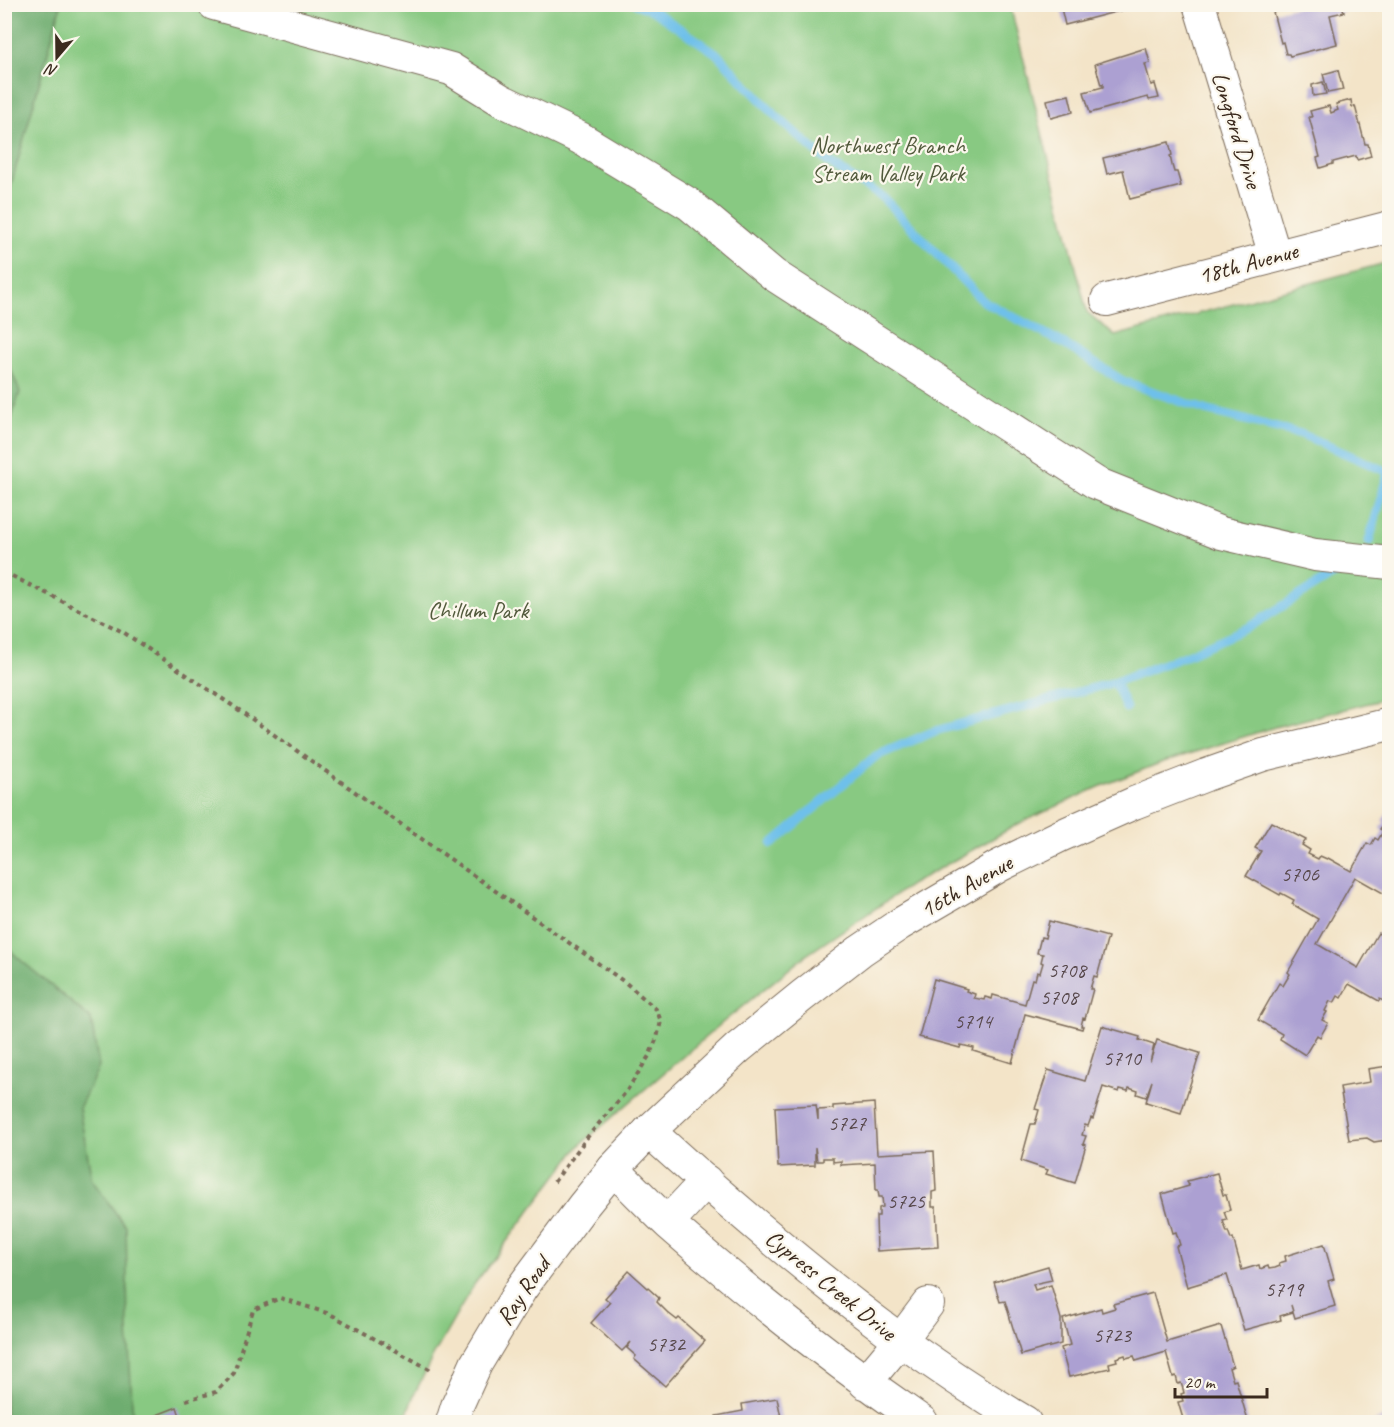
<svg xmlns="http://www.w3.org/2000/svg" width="1394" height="1427" font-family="Caveat,sans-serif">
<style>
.green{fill:#88c982;stroke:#627a50;stroke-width:1.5}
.forest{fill:#6ead70;stroke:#546c47;stroke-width:1.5}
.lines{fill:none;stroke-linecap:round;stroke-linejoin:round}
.stream{stroke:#6ec0ea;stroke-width:9}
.building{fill:#aca0d2}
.minor-casing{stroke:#7b6b5a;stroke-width:34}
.path{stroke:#7b6b5a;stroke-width:4;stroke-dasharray:4.5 4.5;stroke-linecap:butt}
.minor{stroke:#fff;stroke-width:32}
.labels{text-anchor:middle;stroke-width:4.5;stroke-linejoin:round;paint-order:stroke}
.number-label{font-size:21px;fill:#57484b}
.street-label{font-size:24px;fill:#3b2a1e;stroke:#fbf7ec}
.park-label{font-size:24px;fill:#525a3c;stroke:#fbf7ec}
</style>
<rect width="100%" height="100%" fill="#fbf7ec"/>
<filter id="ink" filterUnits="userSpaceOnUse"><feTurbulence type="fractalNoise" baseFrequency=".0167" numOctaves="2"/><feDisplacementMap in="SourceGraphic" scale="12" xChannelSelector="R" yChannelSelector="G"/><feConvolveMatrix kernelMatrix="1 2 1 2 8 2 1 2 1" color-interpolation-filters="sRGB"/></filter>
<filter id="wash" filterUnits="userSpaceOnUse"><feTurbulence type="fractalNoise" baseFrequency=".008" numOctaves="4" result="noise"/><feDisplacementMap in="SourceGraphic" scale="24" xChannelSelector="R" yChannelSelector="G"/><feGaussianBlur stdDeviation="1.35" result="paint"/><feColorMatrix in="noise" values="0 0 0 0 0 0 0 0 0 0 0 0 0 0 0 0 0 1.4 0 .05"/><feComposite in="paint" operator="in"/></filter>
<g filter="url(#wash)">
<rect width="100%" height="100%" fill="#f3e4c8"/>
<polygon class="green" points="5,5 1010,5 1087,312 1115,336 1389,262 1389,698 1275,727 1160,763 1099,787 1020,823 912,884 805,956 722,1023 580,1145 473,1286 433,1356 414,1395 404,1422 5,1422"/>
<g class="forest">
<polygon points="5,4 61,5 5,207 4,5"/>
<polygon points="5,355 20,392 5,439"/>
<polygon points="4,945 23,962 91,1019 99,1067 79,1108 92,1180 126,1227 128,1328 133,1422 5,1422"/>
</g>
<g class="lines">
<g class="stream">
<polyline points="636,4 652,10 716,53 775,115 829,163 882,197 983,301 1059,341 1123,381 1205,410 1301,434 1390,473"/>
<polyline points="1369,541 1388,473"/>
<polyline points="1115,682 1126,708"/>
<polyline points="772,844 876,756 935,731 1115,682 1182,657 1249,627 1336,573"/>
</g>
</g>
<g id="blocks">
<g class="building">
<polygon points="1060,4 1126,4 1127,9 1065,25"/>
<polygon points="1304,5 1342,5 1344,12 1330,15 1337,44 1290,56 1289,54 1286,54 1283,42 1281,43 1273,12"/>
<polygon points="1146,48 1150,63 1145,64 1151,85 1155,84 1159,98 1149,100 1148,97 1090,113 1084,92 1103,87 1103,84 1101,85 1095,64"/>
<polygon points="1338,70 1343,90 1328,93 1323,74"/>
<polygon points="1323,82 1326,94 1313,96 1312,85"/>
<polygon points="1069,95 1073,112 1051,118 1047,100"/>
<polygon points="1351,100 1352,107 1355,106 1365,144 1368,144 1371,156 1357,160 1356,156 1333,162 1333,164 1320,168 1317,158 1320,157 1309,117 1312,117 1310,111 1329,106 1331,113 1338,110 1336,104"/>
<polygon points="1169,142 1172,155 1170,156 1172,165 1174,172 1177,172 1181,186 1130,199 1123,170 1107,174 1103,158"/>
<polygon points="1390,808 1390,897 1355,877 1317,944 1358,968 1378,933 1390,940 1390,1000 1388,1000 1386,1003 1380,999 1379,1001 1349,984 1341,998 1338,996 1334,1003 1330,1001 1325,1011 1327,1012 1322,1020 1328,1023 1320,1037 1317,1035 1305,1055 1280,1039 1282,1034 1258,1020 1279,983 1283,986 1290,974 1288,972 1318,919 1292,904 1294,900 1281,893 1280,895 1246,876 1261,851 1255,848 1271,822 1306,840 1302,845 1310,850 1308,854 1318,859 1320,856 1327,859 1328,858 1351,871 1367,843 1371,845 1375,838 1378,840 1381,835 1383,831 1380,829 1385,822 1382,821"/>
<polygon points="1049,921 1108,937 1097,977 1094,976 1090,989 1093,989 1085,1019 1083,1018 1081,1026 1083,1026 1082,1029 1025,1014 1012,1063 973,1051 974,1048 961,1045 960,1048 919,1037 934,979 967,989 966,991 975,994 974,998 984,1000 985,997 992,999 993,995 1025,1004 1032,979 1035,980 1037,972 1040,973 1043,963 1041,962 1043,954 1037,953 1041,937 1045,938"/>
<polygon points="1102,1026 1140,1037 1139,1040 1154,1045 1150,1062 1157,1040 1200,1053 1181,1113 1146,1102 1152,1081 1146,1097 1137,1094 1138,1091 1129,1088 1128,1091 1120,1089 1119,1092 1103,1087 1093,1119 1091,1118 1088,1126 1085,1125 1082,1135 1086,1136 1083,1144 1086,1145 1075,1183 1046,1174 1048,1170 1021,1161 1031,1124 1035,1124 1039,1110 1035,1109 1048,1070 1085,1081"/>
<polygon points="1388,1066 1390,1137 1387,1140 1374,1142 1367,1138 1349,1140 1340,1087 1370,1082 1368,1069"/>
<polygon points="874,1103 877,1154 934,1151 936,1191 932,1192 932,1207 936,1207 938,1247 877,1251 876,1216 879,1216 879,1208 883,1207 882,1197 879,1197 878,1190 876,1190 875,1163 841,1165 841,1161 833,1162 833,1158 823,1158 823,1161 817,1161 815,1147 815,1165 778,1167 775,1107 816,1105 818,1120 818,1110 833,1109 833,1106"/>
<polygon points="1217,1173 1223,1195 1226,1195 1230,1210 1224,1212 1227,1220 1223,1221 1227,1232 1228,1231 1231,1239 1233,1238 1242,1270 1259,1265 1260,1269 1268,1266 1269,1269 1275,1268 1280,1266 1279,1263 1286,1261 1285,1256 1324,1244 1334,1279 1328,1281 1335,1306 1295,1318 1291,1305 1293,1312 1280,1316 1281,1320 1244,1330 1227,1275 1187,1287 1176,1246 1180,1245 1176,1232 1173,1233 1162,1194 1189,1186 1187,1181"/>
<polygon points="1048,1266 1052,1280 1033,1284 1035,1290 1051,1285 1061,1319 1061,1344 1021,1355 1005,1301 1000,1302 994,1282"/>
<polygon points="629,1271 659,1298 657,1302 668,1313 677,1320 679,1318 705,1341 665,1386 634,1359 636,1356 627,1348 631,1342 622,1351 591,1323 610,1302 605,1298"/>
<polygon points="1153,1293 1167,1342 1221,1326 1233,1366 1229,1368 1233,1381 1236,1380 1248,1421 1244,1422 1184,1422 1178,1402 1183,1401 1181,1394 1184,1393 1183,1389 1181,1383 1178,1384 1176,1376 1173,1377 1166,1352 1136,1361 1134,1356 1126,1358 1125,1355 1116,1358 1117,1361 1109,1363 1110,1368 1069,1377 1061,1348 1070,1345 1063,1319 1101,1308 1102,1312 1115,1308 1113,1304"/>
<polygon points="777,1398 782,1422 717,1422 716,1416 743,1411 742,1404"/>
<polygon points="177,1407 182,1422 151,1422 149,1418"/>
<polygon points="1390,1414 1390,1422 1373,1422"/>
</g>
</g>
</g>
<g filter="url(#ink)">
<use href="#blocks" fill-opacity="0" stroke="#7b6b5a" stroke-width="1.5"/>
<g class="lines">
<g class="minor-casing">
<g id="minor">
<polyline points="214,4 451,69 501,100 580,138 689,204 774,275 1096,483 1221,533 1315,555 1390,563"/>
<polyline points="1199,4 1275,256"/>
<polyline points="1107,300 1390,227"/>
<path d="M649,1131c37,34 75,67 114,100 84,71 167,135 262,191"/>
<path d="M613,1169c19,18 37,37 56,55 81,71 165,137 253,198"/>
<polyline points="668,1222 706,1181"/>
<polyline points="865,1383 900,1341 928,1304"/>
<polyline points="452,1422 457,1406 476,1364 521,1289 583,1206 613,1169 649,1131 738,1048 802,996 860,951 900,924 999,866 1060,836 1134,803 1206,775 1263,755 1390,724"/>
</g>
</g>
<g class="path">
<polyline points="4,572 123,632 239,710 626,983 656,1009 661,1021 657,1038 649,1056 626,1092 589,1135 554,1182"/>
<polyline points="186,1400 216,1392 234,1373 253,1310 280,1298 330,1314 431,1370"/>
</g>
<use href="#minor" class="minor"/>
</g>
</g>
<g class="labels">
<g class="number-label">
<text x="1300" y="881">5706</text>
<text x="1067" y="977">5708</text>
<text x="1059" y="1004">5708</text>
<text x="973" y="1028">5714</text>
<text x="1122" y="1065">5710</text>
<text x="847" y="1130">5727</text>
<text x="906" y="1208">5725</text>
<text x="1284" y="1296">5719</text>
<text x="1112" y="1342">5723</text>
<text x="666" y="1351">5732</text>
</g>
<g class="street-label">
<text transform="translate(1237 130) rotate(73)" y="8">Longford Drive</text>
<text transform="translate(1248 263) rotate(-15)" y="8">18th Avenue</text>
<text transform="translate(966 886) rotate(-30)" y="8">16th Avenue</text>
<text transform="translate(831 1285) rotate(39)" y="8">Cypress Creek Drive</text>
<text transform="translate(523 1291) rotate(-56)" y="8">Ray Road</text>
</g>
<g class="park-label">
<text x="888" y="153">Northwest Branch<tspan x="888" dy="28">Stream Valley Park</tspan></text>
<text x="478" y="618">Chillum Park</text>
</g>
</g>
<rect width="1394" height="1427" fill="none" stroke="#fbf7ec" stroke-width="24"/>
<g transform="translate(57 57) rotate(200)" stroke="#fbf7ec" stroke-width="4.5" paint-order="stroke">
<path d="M0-4.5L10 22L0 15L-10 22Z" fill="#3b2a1e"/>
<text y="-9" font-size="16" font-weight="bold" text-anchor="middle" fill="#3b2a1e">N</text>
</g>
<path d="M1175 1388v9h92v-9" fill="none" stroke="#3b2a1e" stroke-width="3"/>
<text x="1184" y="1388" font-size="18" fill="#3b2a1e" stroke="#fbf7ec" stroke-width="4.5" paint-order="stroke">20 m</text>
</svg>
